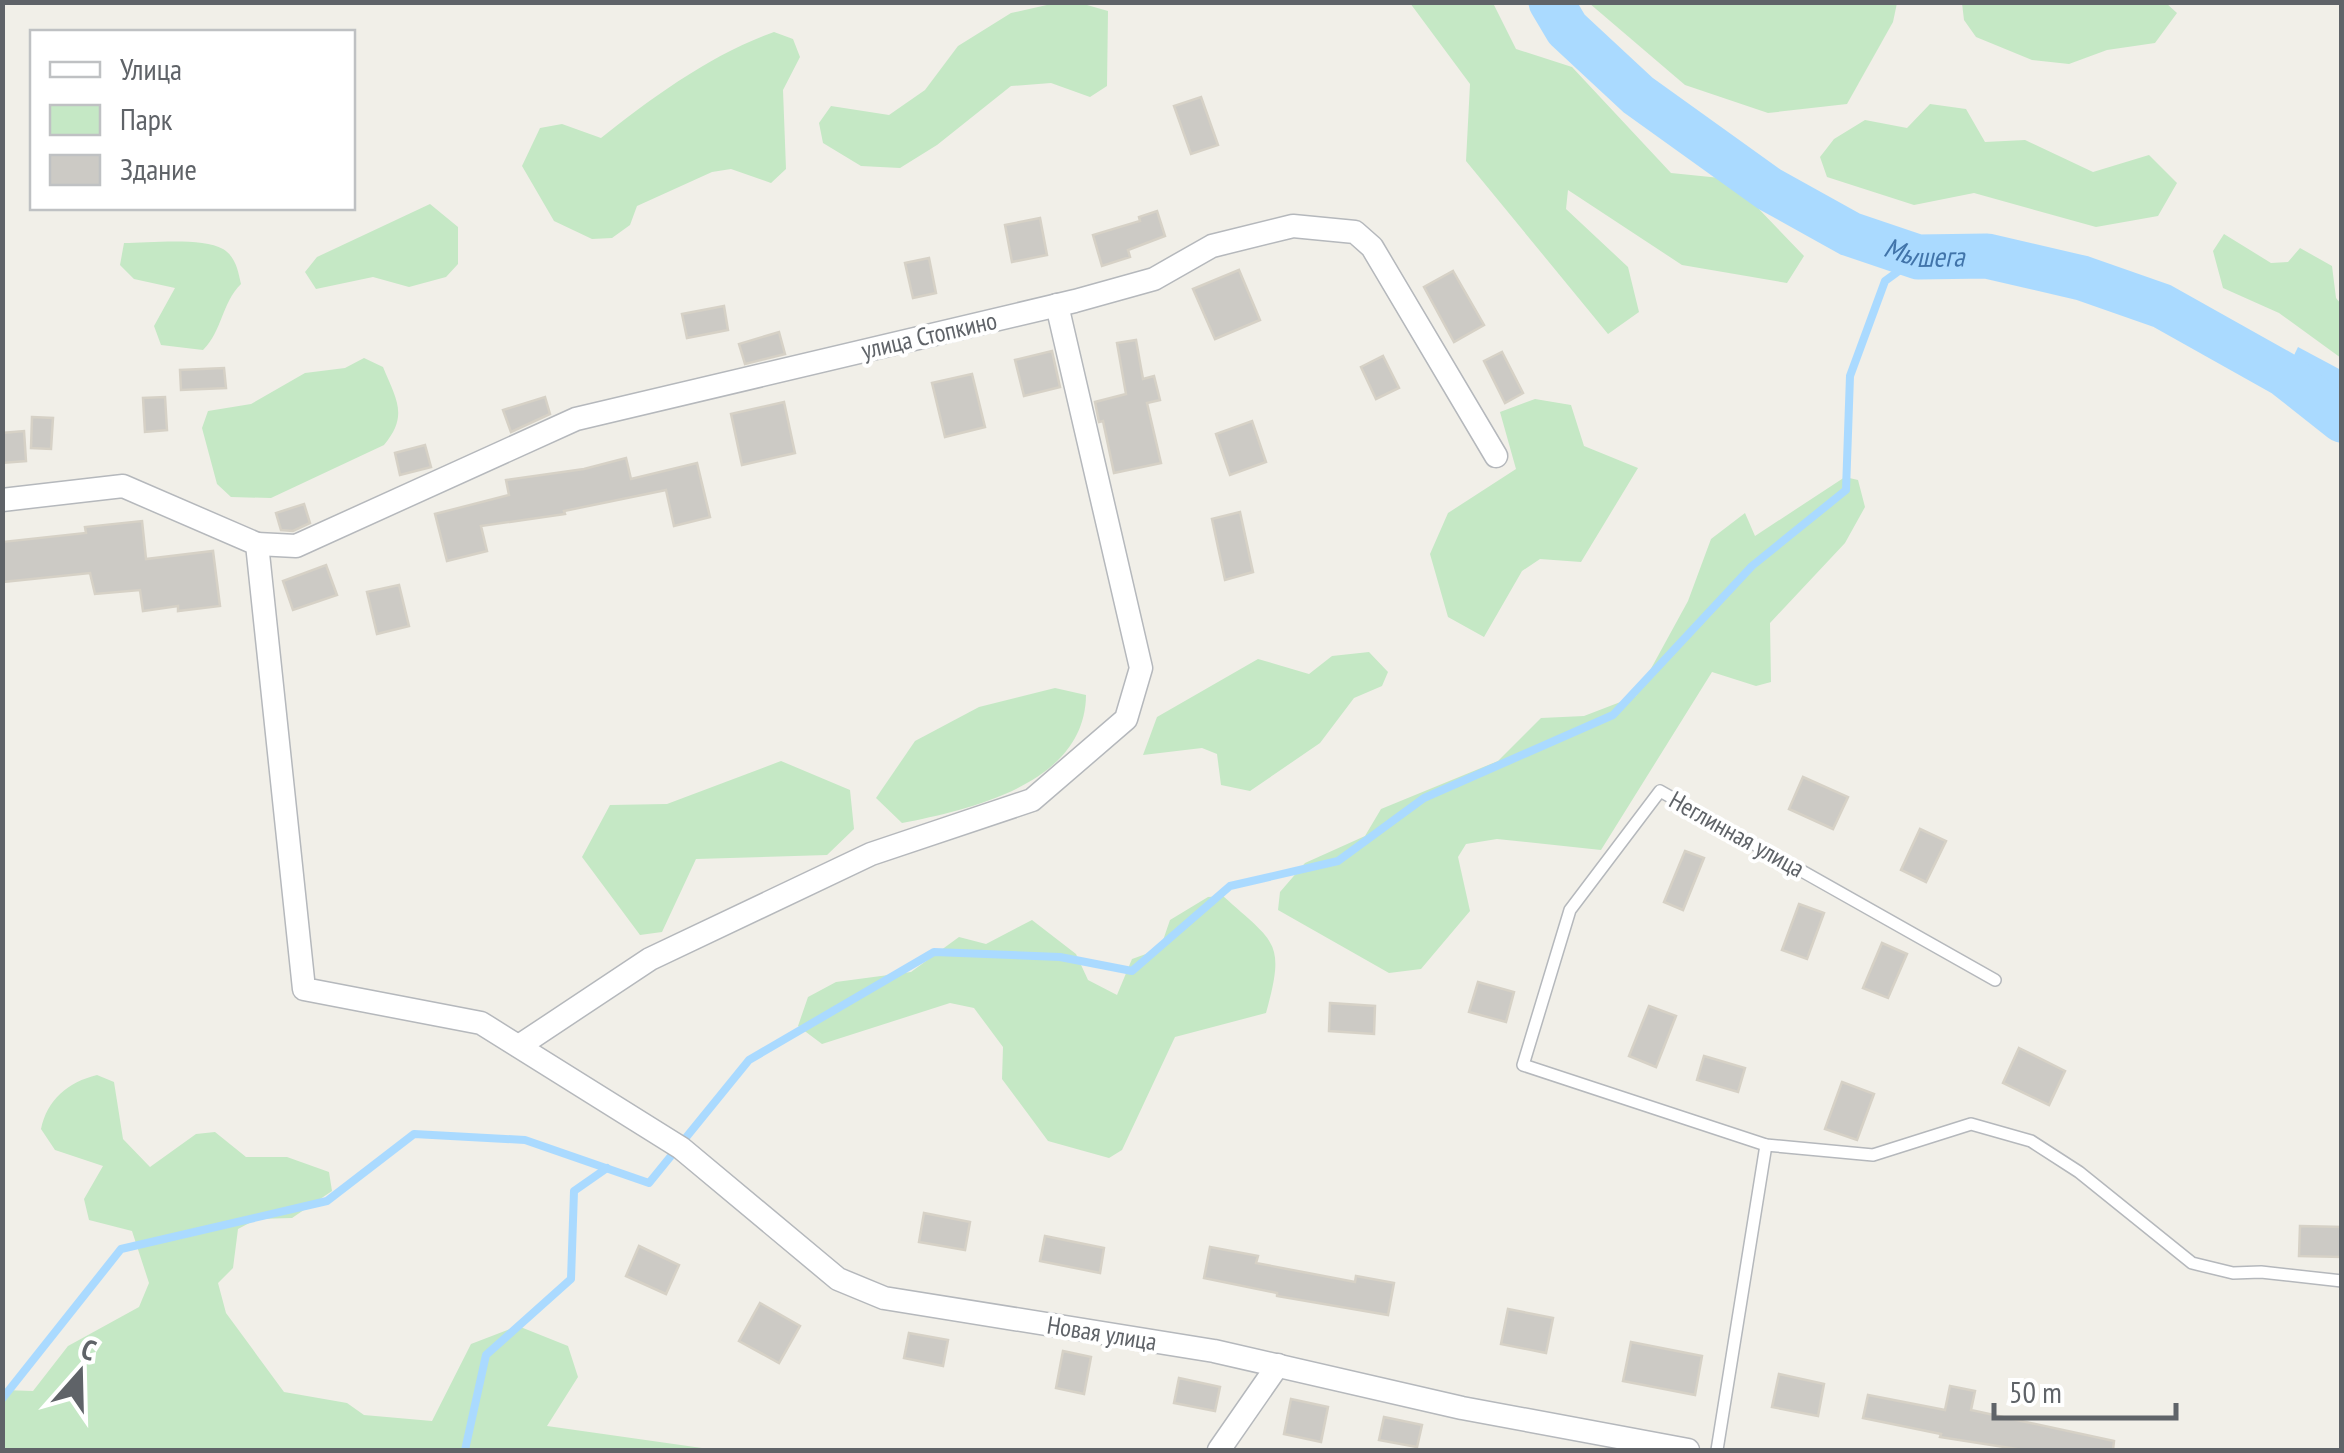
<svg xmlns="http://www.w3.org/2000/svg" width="2344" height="1453" font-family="'PT Sans Narrow',sans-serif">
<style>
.green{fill:#c5e8c5}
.water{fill:#aadaff}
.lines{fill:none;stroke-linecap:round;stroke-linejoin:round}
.stream{stroke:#aadaff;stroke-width:8}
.river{stroke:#aadaff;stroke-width:45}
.building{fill:#cccac5;stroke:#d6d1c6;stroke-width:2.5}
.service-casing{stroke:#b5b8bc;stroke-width:14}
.minor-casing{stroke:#b5b8bc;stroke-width:25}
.service{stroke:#fff;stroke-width:11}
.minor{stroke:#fff;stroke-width:22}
.labels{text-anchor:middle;stroke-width:8;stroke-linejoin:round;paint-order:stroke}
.street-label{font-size:25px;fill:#5f6368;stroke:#fff}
.water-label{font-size:28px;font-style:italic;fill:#4174aa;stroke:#fff}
</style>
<rect width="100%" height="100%" fill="#f1efe8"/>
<g class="green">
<polygon points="1060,2 1080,3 1108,11 1107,86 1090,97 1051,83 1011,86 937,145 900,168 861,166 823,143 819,123 831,106 889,115 925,90 958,46 1011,13"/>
<polygon points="1410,3 1493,3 1516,49 1572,67 1671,173 1730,179 1804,256 1787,283 1682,265 1568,190 1566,209 1628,267 1639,312 1608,334 1466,161 1470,84"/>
<polygon points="1589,3 1897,3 1893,22 1847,104 1768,113 1685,85"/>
<polygon points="1962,3 2166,3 2177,13 2155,43 2107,50 2069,64 2032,60 1976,37 1964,20"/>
<path d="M774,32l19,7 7,18 -17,33 3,79 -15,14 -40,-14 -19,3 -75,34 -7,19 -18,13 -20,1 -38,-18 -32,-55 18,-38 22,-4 39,14c50,-40 112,-85 173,-106z"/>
<polygon points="1930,104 1966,109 1985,142 2025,140 2093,172 2149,155 2177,183 2158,216 2096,227 1974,193 1914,205 1827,177 1820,157 1834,139 1865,120 1907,128"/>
<polygon points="430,204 458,227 458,264 446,277 409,287 373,277 316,289 305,272 317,257"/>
<polygon points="2224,234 2271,263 2288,262 2300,248 2332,266 2336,298 2341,304 2341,358 2279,313 2223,288 2213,251"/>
<path d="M124,243c25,0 78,-6 99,6 13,8 15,22 18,35 -20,20 -18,46 -38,66l-42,-5 -7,-19 21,-38 -41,-9 -14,-14z"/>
<path d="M364,358l19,9c13,32 26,48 1,78l-113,53 -40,-1 -14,-13 -15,-56 6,-17 43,-7 54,-31 40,-5z"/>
<polygon points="1535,399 1571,405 1584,446 1638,468 1581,562 1540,559 1522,571 1484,637 1448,617 1430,554 1448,513 1516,469 1500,412"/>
<polygon points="1845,477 1858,480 1865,507 1845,543 1770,623 1771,682 1756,686 1712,672 1601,850 1497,839 1466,844 1458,857 1470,911 1421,969 1389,973 1278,910 1280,892 1305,863 1365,836 1381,809 1498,761 1541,718 1584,716 1636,696 1688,601 1711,539 1745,513 1755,536"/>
<polygon points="1369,652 1388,672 1382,686 1354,698 1320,743 1250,791 1221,785 1217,754 1202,748 1143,755 1157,717 1258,659 1309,674 1332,656"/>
<path d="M1055,688l31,7c-1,89 -115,114 -184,128l-26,-25 39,-57 64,-34z"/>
<polygon points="781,761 850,790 854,829 827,855 696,859 662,932 640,935 582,857 610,805 667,804"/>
<path d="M1223,896c52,47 63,45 43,117l-91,24 -53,113 -13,8 -61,-17 -46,-62 1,-32 -29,-39 -24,-5 -128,41 -24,-18 10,-29 28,-15 75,-10 48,-35 27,7 46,-24 44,34 12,26 29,15 15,-36 28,-10 10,-29 38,-23z"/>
<path d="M97,1075l17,7 9,57 27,28 46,-33 19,-2 31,25h41l42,15 3,19 -40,27 -35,1 -19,10 -5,39 -15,15 8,30 58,79 63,11 17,12 68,6 39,-77 47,-18 50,20 10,31 -31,49 169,24h-713v-60l30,1 35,-45 71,-39 10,-24 -17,-52 -43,-11 -5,-21 19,-33 -48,-16 -14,-21c6,-29 27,-47 56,-54z"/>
</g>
<polygon class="water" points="2298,347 2341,370 2341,432 2281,382"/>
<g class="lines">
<g class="stream">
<polyline points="2,1399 121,1249 327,1201 414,1134 525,1140 649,1183 749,1060 934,952 1060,957 1132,971 1230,886 1338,861 1424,798 1613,715 1752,566 1846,490 1850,376 1885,281 1918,257"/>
<polyline points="465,1450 486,1355 571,1279 574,1191 607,1168"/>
</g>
<path class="river" id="s1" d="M1551,2l16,27 71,66 131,94 81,45 68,23 69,-1 95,22 80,28 123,69 57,45"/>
</g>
<g class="building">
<polygon points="1201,97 1218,145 1191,154 1174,106"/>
<polygon points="1157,211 1165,236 1128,250 1130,257 1102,266 1093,235 1140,221 1139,217"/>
<polygon points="1040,218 1047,255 1012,262 1005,225"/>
<polygon points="929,258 936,293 913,298 905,263"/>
<polygon points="1239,270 1260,320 1215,339 1193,289"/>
<polygon points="1453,271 1484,325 1454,342 1424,287"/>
<polygon points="724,306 728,330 687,338 682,314"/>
<polygon points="779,332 785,354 745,364 739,344"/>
<polygon points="1136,340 1143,379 1154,376 1160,400 1147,403 1161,463 1114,473 1103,421 1099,422 1095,402 1126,394 1117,343"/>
<polygon points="1052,351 1060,387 1024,396 1015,360"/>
<polygon points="1502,352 1523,393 1505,403 1484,361"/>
<polygon points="1383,356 1399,388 1376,399 1361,367"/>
<polygon points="224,368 226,388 181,390 180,370"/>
<polygon points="972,374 985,427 945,437 932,383"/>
<polygon points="165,397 167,430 145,432 143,398"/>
<polygon points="545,397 550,414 511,432 503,410"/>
<polygon points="784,402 795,453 742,465 731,414"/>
<polygon points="32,417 53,418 51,449 31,448"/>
<polygon points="1252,421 1266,462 1230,475 1216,434"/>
<polygon points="24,431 26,461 2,463 2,433"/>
<polygon points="425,445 431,467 400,475 395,453"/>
<polygon points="626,458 631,479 697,463 710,517 674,526 666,490 564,511 565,514 481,526 487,551 447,561 435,514 509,495 506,480 584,469"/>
<polygon points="304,504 310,523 293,531 281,530 276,513"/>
<polygon points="1240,512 1253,572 1225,580 1212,519"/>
<polygon points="142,521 146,559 213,551 220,606 178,611 178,606 143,611 140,590 95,594 90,573 2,582 2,542 86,533 85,527"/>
<polygon points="326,565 337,595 293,610 283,581"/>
<polygon points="399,585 409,626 377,634 367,592"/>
<polygon points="1803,777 1848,797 1833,829 1789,809"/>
<polygon points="1920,829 1946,841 1926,882 1901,870"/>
<polygon points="1685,851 1704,858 1683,910 1664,902"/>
<polygon points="1799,904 1824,913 1807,959 1782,950"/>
<polygon points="1882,943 1907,954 1888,998 1863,988"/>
<polygon points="1478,982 1514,992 1506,1022 1469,1012"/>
<polygon points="1330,1003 1375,1006 1374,1034 1329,1031"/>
<polygon points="1649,1006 1676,1016 1656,1067 1629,1056"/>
<polygon points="2019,1048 2065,1071 2049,1105 2003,1083"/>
<polygon points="1704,1056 1745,1068 1738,1092 1697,1080"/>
<polygon points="1842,1082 1874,1094 1857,1140 1825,1129"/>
<polygon points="924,1213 970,1222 965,1250 919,1242"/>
<polygon points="2300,1226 2342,1227 2342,1257 2299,1256"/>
<polygon points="1045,1236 1104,1248 1100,1273 1040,1261"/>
<polygon points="639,1246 679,1265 666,1294 626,1276"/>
<polygon points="1210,1247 1258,1256 1256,1263 1355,1282 1356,1276 1394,1283 1388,1315 1277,1296 1277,1293 1204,1278"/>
<polygon points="760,1303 800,1326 779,1363 739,1341"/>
<polygon points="1508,1309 1553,1318 1546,1353 1501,1344"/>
<polygon points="909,1333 948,1340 943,1366 904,1358"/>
<polygon points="1631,1342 1702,1356 1695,1395 1623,1381"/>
<polygon points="1063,1351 1091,1357 1084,1394 1056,1388"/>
<polygon points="1779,1374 1824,1384 1818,1416 1772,1407"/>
<polygon points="1179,1378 1220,1387 1215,1411 1174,1403"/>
<polygon points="1950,1386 1975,1391 1971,1410 2114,1441 2113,1450 2023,1450 1940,1437 1941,1434 1863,1418 1868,1395 1945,1410"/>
<polygon points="1291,1399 1328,1407 1321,1442 1284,1434"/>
<polygon points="1384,1417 1422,1425 1417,1447 1379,1440"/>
</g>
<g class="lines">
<g class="service-casing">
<g id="service">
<polyline points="1995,980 1660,791 1570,910 1523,1065 1766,1145 1873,1155 1971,1124 2031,1141 2079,1172 2192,1263 2233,1273 2261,1272 2342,1281"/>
<polyline points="1717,1450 1766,1145"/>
</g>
</g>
<g class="minor-casing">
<g id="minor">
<polyline points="2,500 123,486 257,544 304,989 481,1023 681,1148 838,1279 884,1298 1214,1351 1462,1408 1688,1450"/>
<polyline points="257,544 296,546 576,419 1075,301 1154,279 1212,246 1293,226 1355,232 1372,247 1496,456"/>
<polyline points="519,1046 650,959 871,854 1032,800 1126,719 1141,668 1057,305"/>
<polyline points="1219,1450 1278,1365"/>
</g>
</g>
<use href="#service" class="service"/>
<use href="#minor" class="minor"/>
</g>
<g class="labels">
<g class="street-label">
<text transform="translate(929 335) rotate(-13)" y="9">улица Стопкино</text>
<text transform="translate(1737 834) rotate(29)" y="9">Неглинная улица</text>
<text transform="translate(1102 1333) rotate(9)" y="9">Новая улица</text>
</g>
<g class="water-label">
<text dy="10" stroke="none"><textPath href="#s1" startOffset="460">Мышега</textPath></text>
</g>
</g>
<rect width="2344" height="1453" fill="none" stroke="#5f6368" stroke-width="10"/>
<rect x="30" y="30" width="325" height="180" fill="#ffffff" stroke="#bfc1c3" stroke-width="2.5"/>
<rect x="50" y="62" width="50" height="15" fill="#ffffff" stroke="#bfc1c3" stroke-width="2.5"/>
<text x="120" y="80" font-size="30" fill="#5f6368">Улица</text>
<rect x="50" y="105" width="50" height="30" fill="#c5e8c5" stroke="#bfc1c3" stroke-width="2.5"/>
<text x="120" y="130" font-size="30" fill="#5f6368">Парк</text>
<rect x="50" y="155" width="50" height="30" fill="#cccac5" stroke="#bfc1c3" stroke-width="2.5"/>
<text x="120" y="180" font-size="30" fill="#5f6368">Здание</text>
<g transform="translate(80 1373) rotate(20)" stroke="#ffffff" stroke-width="8" paint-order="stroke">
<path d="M0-8L18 38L0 25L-18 38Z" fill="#5f6368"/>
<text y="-15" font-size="28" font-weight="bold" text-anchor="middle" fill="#5f6368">С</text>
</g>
<path d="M1994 1403v15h182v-15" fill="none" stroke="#5f6368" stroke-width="5"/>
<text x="2009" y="1403" font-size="30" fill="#5f6368" stroke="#ffffff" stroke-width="8" paint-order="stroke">50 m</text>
</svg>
